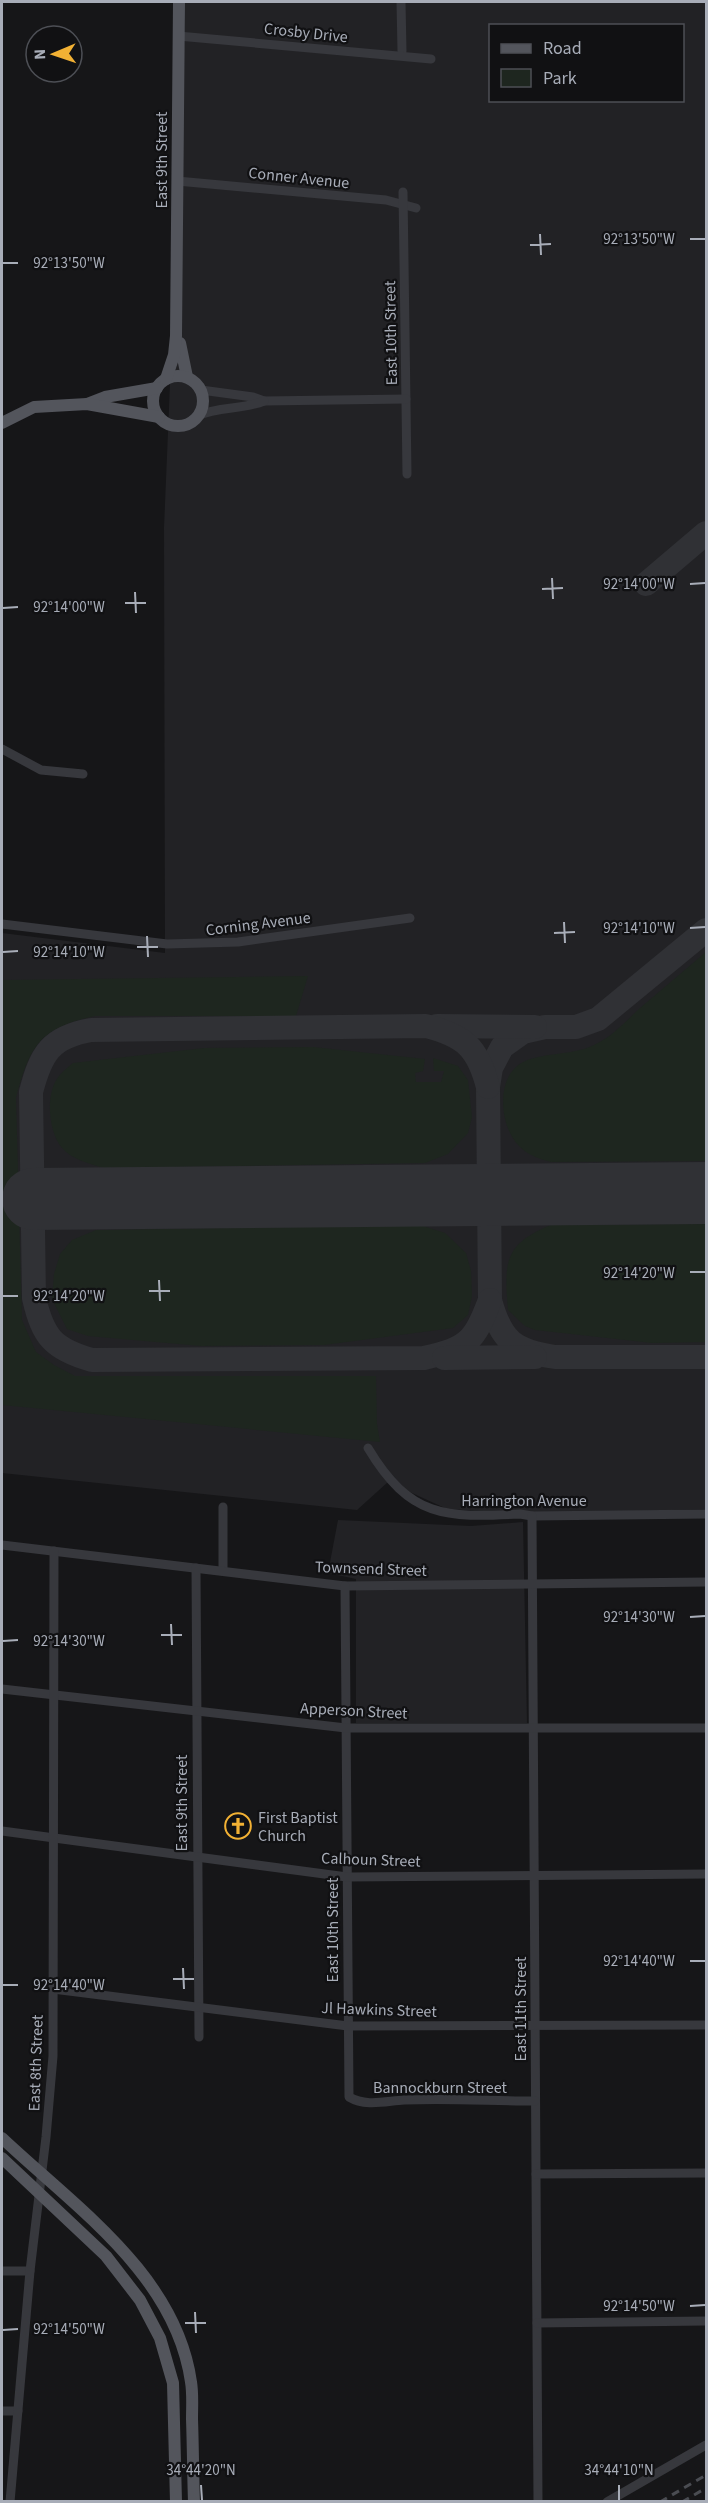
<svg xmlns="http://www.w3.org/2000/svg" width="708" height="2503" font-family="'Source Sans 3',sans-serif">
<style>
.built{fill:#222225;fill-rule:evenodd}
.green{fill:#1e261f}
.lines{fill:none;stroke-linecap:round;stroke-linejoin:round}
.taxiway{stroke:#303135;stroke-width:24}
.runway{stroke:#303135;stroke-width:62}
.minor{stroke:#37383d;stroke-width:9}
.major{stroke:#53555c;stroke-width:12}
.rail{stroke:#4a4c52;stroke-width:3;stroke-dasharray:8 6;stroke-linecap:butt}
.ticks{fill:none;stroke:#a8adb8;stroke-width:2}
.labels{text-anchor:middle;stroke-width:4.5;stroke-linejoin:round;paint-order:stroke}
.street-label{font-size:16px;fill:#a8adb8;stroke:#111113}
.poi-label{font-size:16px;fill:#a8adb8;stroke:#111113;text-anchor:start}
.ticks-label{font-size:15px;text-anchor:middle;fill:#a8adb8;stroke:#111113;stroke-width:4.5;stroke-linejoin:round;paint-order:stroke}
</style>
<rect width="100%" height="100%" fill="#161618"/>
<g class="built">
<path d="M184,2h522v1507l-172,5 -87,-5 -59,-27 -31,28 -355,-37v-540l163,20 -1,-425 21,-504zM490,26h192v74h-192z"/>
<polygon points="338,1520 471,1526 523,1522 527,1723 356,1723 356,1579 328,1573"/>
</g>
<g class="green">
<path d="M706,952v209l-155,1c-12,-3 -23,-7 -32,-16 -18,-18 -23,-61 -3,-79 17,-16 55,-10 78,-22 18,-8 32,-24 46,-37 22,-19 44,-37 66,-56z"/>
<path d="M308,976l-12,40h-201c-55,12 -65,29 -79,82l6,222 14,32 18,13 21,11h301l1,48 3,18 -378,-37v-425z"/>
<path d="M313,1047l112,12 -2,12 -8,2 1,9h25l3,-11h-10l-1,-13 25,8 10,14 4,37 -4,16 -20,21 -23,9 -321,5c-14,-4 -33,-9 -42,-20 -14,-17 -17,-55 -3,-72 4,-5 9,-9 14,-13l131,-15z"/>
<path d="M706,1224v118l-54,1 -117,-13 -10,-4 -17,-16c-4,-48 -4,-66 43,-85z"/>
<polygon points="420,1225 445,1233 466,1253 471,1271 472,1296 468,1315 453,1328 324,1345 201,1346 88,1336 67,1329 52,1299 54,1274 60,1254 72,1240 96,1230"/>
</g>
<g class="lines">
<g class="taxiway">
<polyline points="646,584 706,533"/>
<path d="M706,930l-108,89 -22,8h-31l-22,5 -21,15 -11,21 -3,19 2,213c11,41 24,51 65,57h151"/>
<polyline points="437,1026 535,1027"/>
<path d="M488,1087c-10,-39 -23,-51 -62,-61l-335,4c-40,7 -50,23 -60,62l3,206c9,39 19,51 58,62l332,-2c44,-10 50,-16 66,-58"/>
<polyline points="444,1358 535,1357"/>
</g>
<polyline class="runway" points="33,1199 706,1193"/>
<g class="minor">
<polyline points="401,2 402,51"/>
<polyline points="178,36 431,59"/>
<polyline points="177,181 386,200 416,208"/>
<polyline points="403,192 407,474"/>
<polyline points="201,390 253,397 264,401 406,399"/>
<path d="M197,416c22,-10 45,-6 67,-15"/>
<polyline points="2,749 41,770 83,774"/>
<polyline points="2,924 167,944 238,942 410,918"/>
<path d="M368,1448c42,70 77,70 152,66l12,2 174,-2"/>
<polyline points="223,1507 223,1571"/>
<polyline points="532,1516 538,2502"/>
<polyline points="2,1545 345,1586 706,1582"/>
<polyline points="196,1568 199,2037"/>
<path d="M345,1586l4,511c17,10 37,4 55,3 44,-2 88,1 131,1"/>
<polyline points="2,1689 346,1728 706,1728"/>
<polyline points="2,1831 347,1877 706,1874"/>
<polyline points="53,1989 348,2026 706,2025"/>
<polyline points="536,2174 706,2173"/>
<polyline points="2,2271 30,2271"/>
<polyline points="537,2323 706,2321"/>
<polyline points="2,2411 18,2411"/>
<polyline points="10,2502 30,2271 46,2137 53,2056 54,1551"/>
<polyline points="607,2502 706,2445"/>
</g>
<g class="major">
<polyline points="180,343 187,377"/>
<circle cx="178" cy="401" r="25"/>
<polyline points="166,379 174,355 176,336 179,2"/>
<polyline points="87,404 105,397 157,388"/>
<polyline points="2,423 34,407 87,404 159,417"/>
<path d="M2,2138c73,69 174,137 189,244 2,12 1,25 1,37 1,28 1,55 2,83"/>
<polyline points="2,2158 106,2256 140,2300 160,2338 173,2383 176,2502"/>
</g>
<g class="rail">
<polyline points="660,2502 706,2475"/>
<polyline points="682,2502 706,2488"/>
</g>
</g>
<path class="ticks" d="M540,234l1,21M690,239h15M530,245l21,-1M3,263h15M552,578l1,21M690,584l15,-1M542,589l21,-1M135,592l1,21M125,603h21M3,608l15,-1M564,922l1,21M690,928l15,-1M554,933l21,-1M147,936l1,21M137,947h21M3,952l15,-1M690,1272h15M159,1280l1,21M149,1291h21M3,1296h15M690,1617l15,-1M171,1624l1,21M161,1635h21M3,1641l15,-1M690,1961h15M183,1968l1,21M173,1979h21M3,1985h15M690,2306l15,-1M195,2312l1,21M185,2323h21M3,2330l15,-1M201,2485l1,15M619,2485v15"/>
<defs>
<g id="church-ring" transform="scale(1.35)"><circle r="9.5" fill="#111113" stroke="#f2b134" stroke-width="1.5"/><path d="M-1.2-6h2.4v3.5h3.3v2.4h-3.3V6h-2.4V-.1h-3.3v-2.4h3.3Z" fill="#f2b134"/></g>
</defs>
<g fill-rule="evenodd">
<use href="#church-ring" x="238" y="1826"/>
</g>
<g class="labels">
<g class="street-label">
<text transform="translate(306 32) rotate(6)" y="6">Crosby Drive</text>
<text transform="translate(161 160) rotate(-90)" y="6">East 9th Street</text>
<text transform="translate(299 177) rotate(6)" y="6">Conner Avenue</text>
<text transform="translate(390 333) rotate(-91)" y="6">East 10th Street</text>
<text transform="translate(258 923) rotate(-7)" y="6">Corning Avenue</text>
<text x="524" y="1506">Harrington Avenue</text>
<text transform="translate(371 1568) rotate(2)" y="6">Townsend Street</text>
<text transform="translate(354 1710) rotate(3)" y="6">Apperson Street</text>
<text transform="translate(181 1803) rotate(-90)" y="6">East 9th Street</text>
<text transform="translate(371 1859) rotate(2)" y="6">Calhoun Street</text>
<text transform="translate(332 1930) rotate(-90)" y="6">East 10th Street</text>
<text transform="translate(379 2009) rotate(2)" y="6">Jl Hawkins Street</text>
<text transform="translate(520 2009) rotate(-90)" y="6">East 11th Street</text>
<text transform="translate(35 2063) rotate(-88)" y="6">East 8th Street</text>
<text x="440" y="2093">Bannockburn Street</text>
</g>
<g class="poi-label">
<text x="258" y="1823">First Baptist<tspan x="258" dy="18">Church</tspan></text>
</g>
</g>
<g class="ticks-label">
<text x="639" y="244">92°13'50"W</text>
<text x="69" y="268">92°13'50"W</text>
<text x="639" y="589">92°14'00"W</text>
<text x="69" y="612">92°14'00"W</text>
<text x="639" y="933">92°14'10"W</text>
<text x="69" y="957">92°14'10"W</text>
<text x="639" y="1278">92°14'20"W</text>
<text x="69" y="1301">92°14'20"W</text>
<text x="639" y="1622">92°14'30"W</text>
<text x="69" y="1646">92°14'30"W</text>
<text x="639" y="1966">92°14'40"W</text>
<text x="69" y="1990">92°14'40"W</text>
<text x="639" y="2311">92°14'50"W</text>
<text x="69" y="2334">92°14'50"W</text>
<text x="201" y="2475">34°44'20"N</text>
<text x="619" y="2475">34°44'10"N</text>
</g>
<rect width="708" height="2503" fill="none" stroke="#a8adb8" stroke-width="6"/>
<rect x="489" y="24" width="195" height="78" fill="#111113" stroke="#4d4f55" stroke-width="1.5"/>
<rect x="501" y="44" width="30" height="9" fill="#53555c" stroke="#4d4f55" stroke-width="1.5"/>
<text x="543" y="54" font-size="18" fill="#a8adb8">Road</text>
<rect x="501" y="69" width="30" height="18" fill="#1e261f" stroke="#4d4f55" stroke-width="1.5"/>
<text x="543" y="84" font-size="18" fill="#a8adb8">Park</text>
<g transform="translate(54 54) rotate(268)"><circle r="28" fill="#111113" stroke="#4d4f55" stroke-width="1.5"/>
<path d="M0-4.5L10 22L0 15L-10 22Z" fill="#f2b134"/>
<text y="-9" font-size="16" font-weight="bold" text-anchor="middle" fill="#a8adb8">N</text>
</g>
</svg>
